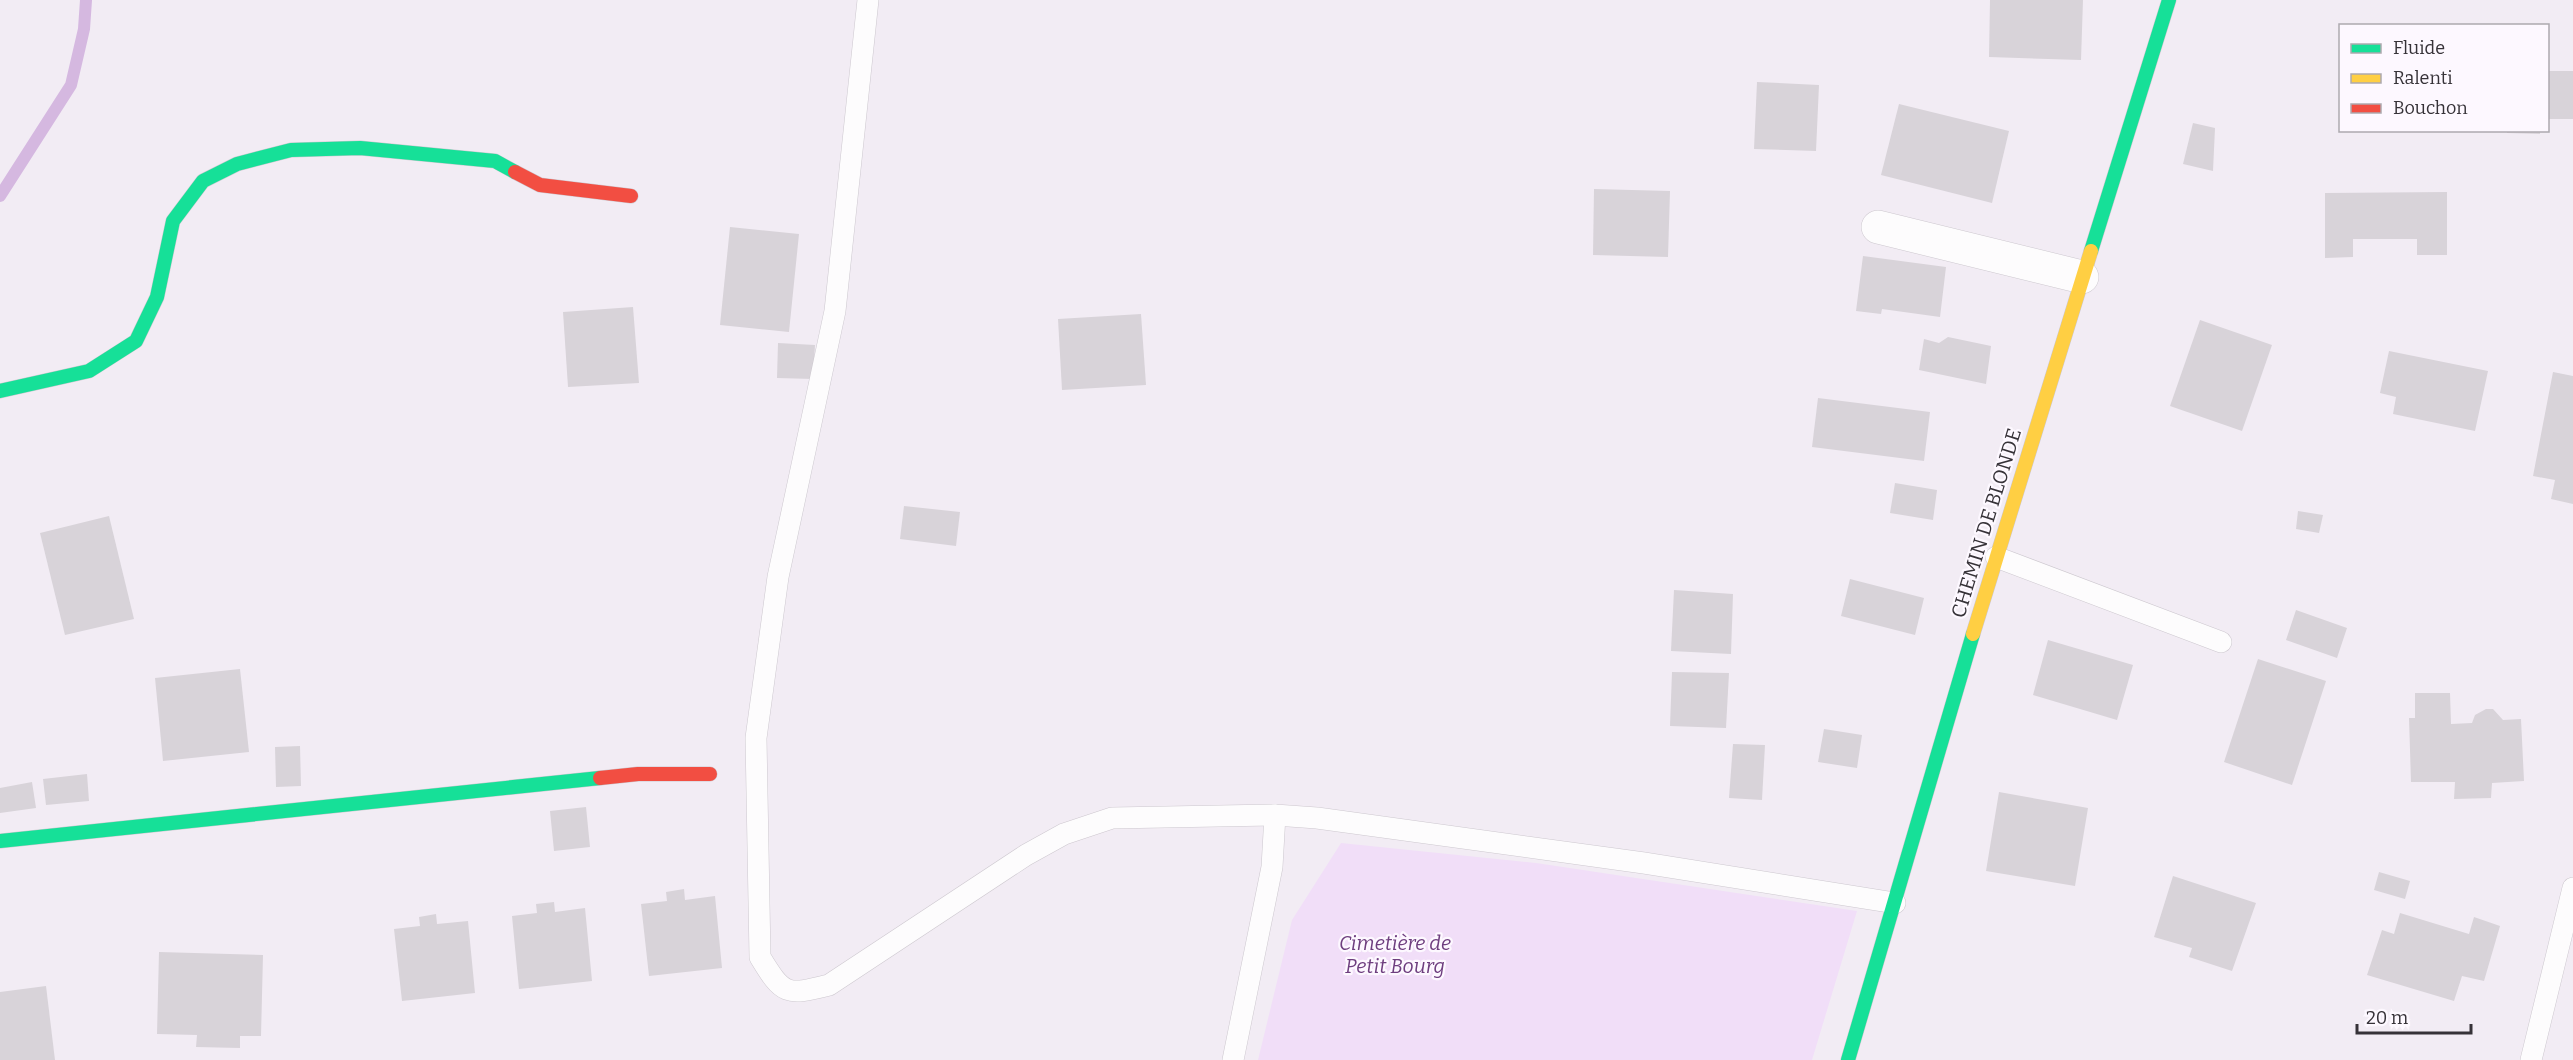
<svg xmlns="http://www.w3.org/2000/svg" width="2573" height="1060" font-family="Bitter,serif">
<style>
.green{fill:#f1def8}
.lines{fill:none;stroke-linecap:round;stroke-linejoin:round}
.stream{stroke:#d5b8e0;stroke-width:12}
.building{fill:#d8d3d9}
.lane-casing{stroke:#cdc8cf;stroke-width:22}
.street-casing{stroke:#cdc8cf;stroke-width:34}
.fast-casing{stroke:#cdc8cf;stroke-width:15}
.slow-casing{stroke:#cdc8cf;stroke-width:15}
.jam-casing{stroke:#cdc8cf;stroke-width:15}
.lane{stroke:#fdfcfd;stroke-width:21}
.street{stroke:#fdfcfd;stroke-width:33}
.fast{stroke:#16e098;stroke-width:14}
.slow{stroke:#ffcf43;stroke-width:14}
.jam{stroke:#f24e42;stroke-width:14}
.labels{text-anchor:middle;stroke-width:4.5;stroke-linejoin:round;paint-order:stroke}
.street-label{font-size:20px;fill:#363238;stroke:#fdf8ff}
.park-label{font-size:20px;font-style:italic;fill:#6e3e7f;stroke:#fdf8ff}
</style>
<rect width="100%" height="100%" fill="#f2ecf4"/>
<polygon class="green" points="1341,843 1536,863 1857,911 1812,1060 1258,1060 1292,920"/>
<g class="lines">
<polyline class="stream" points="0,196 71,85 84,29 86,0"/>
</g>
<g class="building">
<polygon points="1990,0 2083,0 2081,60 1989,57"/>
<rect x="2548" y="71" width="25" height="48"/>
<polygon points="1757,82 1819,85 1816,151 1754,149"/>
<polygon points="1899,104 2009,131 1992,203 1881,175"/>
<polygon points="2193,123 2215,128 2213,171 2183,164"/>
<polygon points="2507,130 2540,130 2540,134 2507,133"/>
<polygon points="1594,189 1670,191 1668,257 1593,255"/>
<polygon points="2447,192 2447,255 2417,255 2417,239 2353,239 2353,257 2325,258 2325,193"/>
<polygon points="730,227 799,234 789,332 720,325"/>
<polygon points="1863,256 1946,267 1940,317 1882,309 1881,314 1856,311"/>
<polygon points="633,307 639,383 568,387 563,312"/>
<polygon points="1141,314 1146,385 1062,390 1058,319"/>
<polygon points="2200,320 2272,345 2242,431 2170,406"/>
<polygon points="1948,337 1991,346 1986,384 1919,370 1924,339 1939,343"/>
<polygon points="778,343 815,345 813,379 777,378"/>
<polygon points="2389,351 2488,371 2475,431 2393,414 2396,397 2380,393"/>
<polygon points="2553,372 2573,376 2573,504 2551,499 2555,480 2533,476"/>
<polygon points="1818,398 1930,412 1924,461 1812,447"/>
<polygon points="1895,483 1937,490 1933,520 1890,513"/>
<polygon points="904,506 960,512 956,546 900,539"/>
<polygon points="2298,511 2323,515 2319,533 2296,529"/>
<polygon points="109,516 134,619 65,635 40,533"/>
<polygon points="1850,579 1924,598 1915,635 1841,616"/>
<polygon points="1674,590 1733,594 1731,654 1671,651"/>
<polygon points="2296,610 2347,628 2337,658 2286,640"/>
<polygon points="2048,640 2133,665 2117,720 2033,695"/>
<polygon points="2258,659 2326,681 2292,785 2224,762"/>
<polygon points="240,669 249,752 163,761 155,678"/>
<polygon points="1672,672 1729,673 1726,728 1670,726"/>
<polygon points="2415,693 2450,693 2451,724 2472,723 2475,715 2486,709 2493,709 2503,720 2521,719 2524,781 2492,783 2491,798 2454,799 2455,782 2411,782 2409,718 2415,718"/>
<polygon points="1824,729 1862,735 1857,768 1818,762"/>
<polygon points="1733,744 1765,745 1762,800 1729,798"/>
<polygon points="300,746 301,786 276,787 275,747"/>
<polygon points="87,774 89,801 46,805 43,779"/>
<polygon points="32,782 36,808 0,813 0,788"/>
<polygon points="1999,792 2088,808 2075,886 1986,871"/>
<polygon points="586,807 590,847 554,851 550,811"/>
<polygon points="2379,872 2410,881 2405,899 2374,890"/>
<polygon points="2173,876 2256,903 2232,971 2189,957 2192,948 2154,937"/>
<polygon points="684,889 685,900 715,896 722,968 649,976 641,904 667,901 666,892"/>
<polygon points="554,902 555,912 585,908 592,981 519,989 512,916 537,913 536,904"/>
<polygon points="2400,913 2469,934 2474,917 2500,926 2484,981 2462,976 2454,1001 2367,975 2382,930 2394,934"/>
<polygon points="436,914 437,924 468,921 475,993 402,1001 394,929 420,926 419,917"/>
<polygon points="159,952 263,955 261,1036 240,1036 240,1048 196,1047 197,1035 157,1034"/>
<polygon points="46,986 55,1060 0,1060 0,992"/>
</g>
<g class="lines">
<g class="lane-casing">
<g id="lane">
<path d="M868,0l-33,311 -57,266 -22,161 4,219c23,38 26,39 69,28l197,-130 38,-21 48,-16 163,-3 42,3 327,45 251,40"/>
<polyline points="1996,557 2221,642"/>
<polyline points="1233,1060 1272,867 1275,815"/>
<polyline points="2531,1060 2573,888"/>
</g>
</g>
<g class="street-casing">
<polyline id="street" points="1878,227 2082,277"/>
</g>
<g class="fast-casing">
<g id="fast">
<polyline points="2091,251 2169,0"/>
<polyline points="0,391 89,371 136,341 157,297 173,221 203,181 237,164 291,150 360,148 495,161 515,172"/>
<polyline points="0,841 600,778"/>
<polyline points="1848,1060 1973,634"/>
</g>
</g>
<g class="slow-casing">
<polyline id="slow" points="1973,634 2091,251"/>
</g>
<g class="jam-casing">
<g id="jam">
<polyline points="515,172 540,185 631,196"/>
<polyline points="600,778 638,774 710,774"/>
</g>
</g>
<use href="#lane" class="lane"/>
<use href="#street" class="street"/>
<use href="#fast" class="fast"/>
<use href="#slow" class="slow"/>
<use href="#jam" class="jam"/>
</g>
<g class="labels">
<g class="street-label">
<text transform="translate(1986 523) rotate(-73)" y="7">CHEMIN DE BLONDE</text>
</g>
<g class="park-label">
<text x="1395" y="950">Cimetière de<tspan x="1395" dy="23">Petit Bourg</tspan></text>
</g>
</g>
<rect x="2339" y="24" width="210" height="108" fill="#fdf8ff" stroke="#ada9af" stroke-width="1.5"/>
<rect x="2351" y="44" width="30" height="9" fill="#16e098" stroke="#ada9af" stroke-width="1.5"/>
<text x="2393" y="54" font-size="18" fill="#363238">Fluide</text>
<rect x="2351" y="74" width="30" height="9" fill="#ffcf43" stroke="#ada9af" stroke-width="1.5"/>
<text x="2393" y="84" font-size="18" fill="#363238">Ralenti</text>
<rect x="2351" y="104" width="30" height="9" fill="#f24e42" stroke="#ada9af" stroke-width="1.5"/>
<text x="2393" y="114" font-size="18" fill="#363238">Bouchon</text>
<path d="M2357 1024v9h114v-9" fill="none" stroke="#363238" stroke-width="3"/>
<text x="2366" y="1024" font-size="18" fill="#363238" stroke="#fdf8ff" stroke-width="4.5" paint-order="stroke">20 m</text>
</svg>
